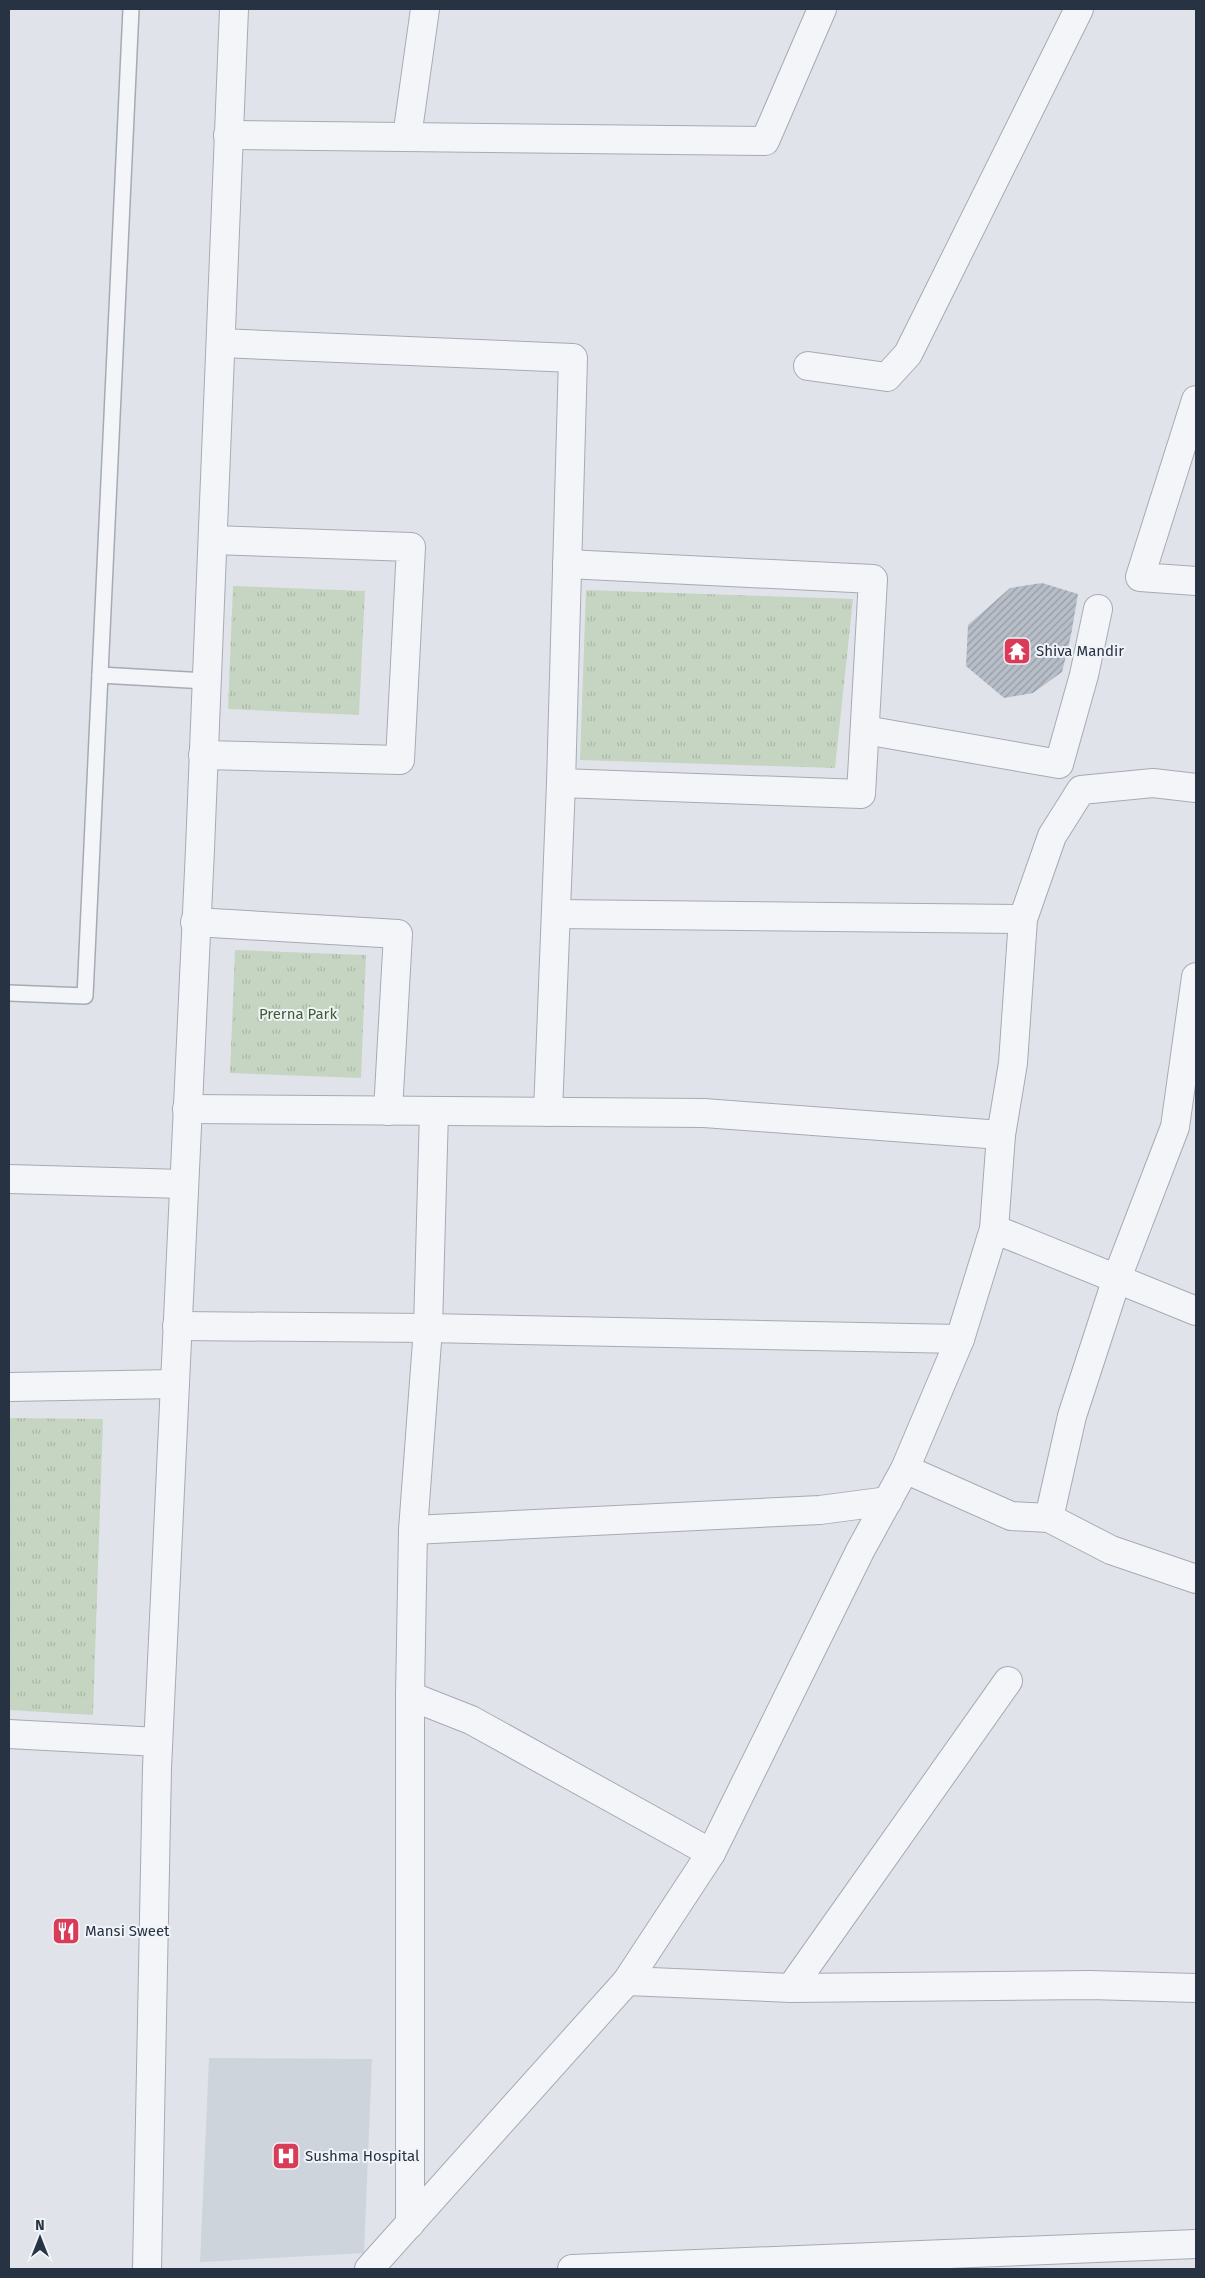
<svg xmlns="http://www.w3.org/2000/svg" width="1205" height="2278" font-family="'Fira Sans',sans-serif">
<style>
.built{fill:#ced4dc}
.park{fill:url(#park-tufts)}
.building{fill:url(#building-hatch)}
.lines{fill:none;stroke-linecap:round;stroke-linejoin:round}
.service-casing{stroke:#a5abb5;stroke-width:18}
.minor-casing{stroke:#a5abb5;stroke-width:30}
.tertiary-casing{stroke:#a5abb5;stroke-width:30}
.service{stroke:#f3f5f8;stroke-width:15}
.minor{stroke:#f3f5f8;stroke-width:28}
.tertiary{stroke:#f3f5f8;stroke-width:28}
.labels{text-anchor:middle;stroke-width:4;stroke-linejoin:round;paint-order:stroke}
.poi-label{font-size:15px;fill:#273243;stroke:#f0f3f7;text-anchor:start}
.park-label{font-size:15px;fill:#3d6033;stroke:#f0f3f7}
</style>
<defs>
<pattern id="park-tufts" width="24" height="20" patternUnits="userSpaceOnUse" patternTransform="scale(1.25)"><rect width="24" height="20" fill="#c6d5c1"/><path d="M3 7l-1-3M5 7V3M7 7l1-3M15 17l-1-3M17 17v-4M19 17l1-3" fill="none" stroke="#aab7a7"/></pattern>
<pattern id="building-hatch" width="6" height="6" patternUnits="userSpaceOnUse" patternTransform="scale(1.25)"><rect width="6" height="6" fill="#b7bec8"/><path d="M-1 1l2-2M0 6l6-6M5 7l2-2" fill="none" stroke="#959ba4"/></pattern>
</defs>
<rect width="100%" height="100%" fill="#e0e4ea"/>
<polygon class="built" points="209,2058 372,2059 364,2253 200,2262"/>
<g class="park">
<polygon points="233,586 365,591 359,715 228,709"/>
<polygon points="586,590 853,599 835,768 580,760"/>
<polygon points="235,950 366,955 361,1078 230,1073"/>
<polygon points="9,1418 103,1419 93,1715 9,1710"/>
</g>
<polygon class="building" points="1042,583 1078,594 1071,635 1062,672 1033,693 1004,698 966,666 968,625 1010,588"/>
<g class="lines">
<g class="service-casing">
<g id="service">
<polyline points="100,675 206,681"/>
<polyline points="9,993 85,996 131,9"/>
</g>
</g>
<g class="minor-casing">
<g id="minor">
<polyline points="228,135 765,141 822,9"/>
<polyline points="407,137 425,9"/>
<polyline points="221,343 573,358 561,783 548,1112"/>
<polyline points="808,366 887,377 908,354 1079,9"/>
<polyline points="1196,400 1140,577 1196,581"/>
<polyline points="865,730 1059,764 1084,675 1098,609"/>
<polyline points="203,755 400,760 411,547 213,540"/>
<polyline points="561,783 861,794 873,579 567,564"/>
<polyline points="556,914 1023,919"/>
<polyline points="195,922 398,934 388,1111"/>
<polyline points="187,1109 704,1113 1001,1135"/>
<polyline points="9,1179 183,1184"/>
<polyline points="994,1229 1196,1311"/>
<polyline points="177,1326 428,1328 960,1339"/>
<polyline points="9,1387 175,1384"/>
<polyline points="905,1469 1011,1516 1049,1518 1111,1550 1196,1579"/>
<polyline points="1049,1518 1072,1416 1117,1278 1175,1127 1196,977"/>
<polyline points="413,1530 820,1510 888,1501"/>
<polyline points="410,1696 471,1720 711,1853"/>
<polyline points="9,1734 158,1742"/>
<polyline points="627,1981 791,1988 1090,1985 1196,1988"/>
<polyline points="791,1988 1008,1681"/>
<polyline points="410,2224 410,1696 413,1530 428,1328 434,1111"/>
<polyline points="572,2269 1196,2244"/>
</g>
</g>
<g class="tertiary-casing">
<g id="tertiary">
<polyline points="147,2269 157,1768 200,849 234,9"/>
<polyline points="369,2269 627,1981 711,1853 860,1551 905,1469 960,1339 994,1229 1001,1135 1013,1063 1023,919 1052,836 1081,790 1153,783 1196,788"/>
</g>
</g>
<use href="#service" class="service"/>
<use href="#minor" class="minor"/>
<use href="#tertiary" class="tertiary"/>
</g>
<defs>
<g id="temple-square" transform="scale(1.4375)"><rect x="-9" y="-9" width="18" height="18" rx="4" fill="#d83c59" stroke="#f0f3f7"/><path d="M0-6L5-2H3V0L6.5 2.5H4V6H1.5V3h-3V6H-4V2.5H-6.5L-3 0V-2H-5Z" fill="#fff"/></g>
<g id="restaurant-square" transform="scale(1.4375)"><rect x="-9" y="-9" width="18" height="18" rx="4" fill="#d83c59" stroke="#f0f3f7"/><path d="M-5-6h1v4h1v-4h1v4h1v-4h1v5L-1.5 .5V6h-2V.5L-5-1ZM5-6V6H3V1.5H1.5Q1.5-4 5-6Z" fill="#fff"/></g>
<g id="hospital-square" transform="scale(1.4375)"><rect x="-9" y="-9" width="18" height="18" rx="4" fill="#d83c59" stroke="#f0f3f7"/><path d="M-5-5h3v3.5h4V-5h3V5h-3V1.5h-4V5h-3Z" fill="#fff"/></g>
</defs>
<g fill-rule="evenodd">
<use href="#temple-square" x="1017" y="651"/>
<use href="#restaurant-square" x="66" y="1931"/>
<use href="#hospital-square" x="286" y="2156"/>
</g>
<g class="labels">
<g class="poi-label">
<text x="1036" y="656">Shiva Mandir</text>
<text x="85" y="1936">Mansi Sweet</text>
<text x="305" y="2161">Sushma Hospital</text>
</g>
<g class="park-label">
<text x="298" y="1019">Prerna Park</text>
</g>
</g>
<rect width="1205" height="2278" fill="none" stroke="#273243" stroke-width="20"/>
<g transform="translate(40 2238)" stroke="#f0f3f7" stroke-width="4" paint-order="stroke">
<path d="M0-4L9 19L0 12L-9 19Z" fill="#273243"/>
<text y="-8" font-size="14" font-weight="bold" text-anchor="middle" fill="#273243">N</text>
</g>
</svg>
